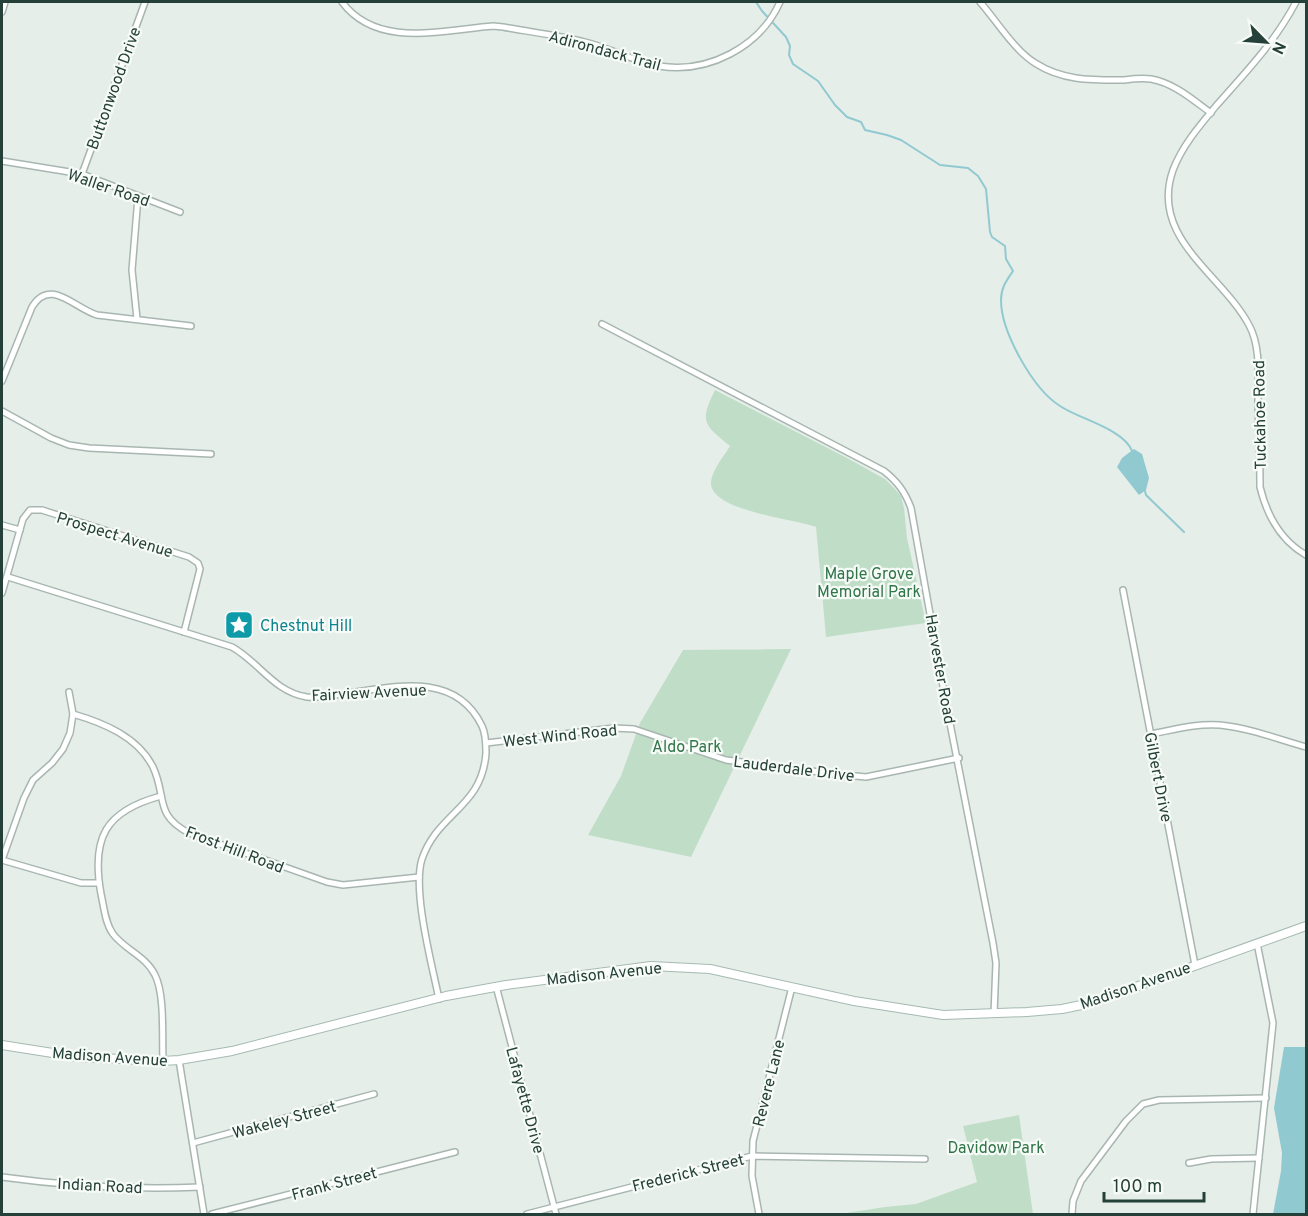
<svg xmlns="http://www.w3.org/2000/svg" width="1308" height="1216" font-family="Overpass,sans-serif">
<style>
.green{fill:#c0dec7}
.water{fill:#91c9d0}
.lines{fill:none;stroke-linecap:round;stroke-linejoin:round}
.stream{stroke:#91c9d0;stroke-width:2}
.street-casing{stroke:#a8b6b1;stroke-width:8}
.secondary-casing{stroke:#a5b9b2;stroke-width:10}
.street{stroke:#fff;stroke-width:5}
.secondary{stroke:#fff;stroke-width:8}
.labels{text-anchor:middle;stroke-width:4.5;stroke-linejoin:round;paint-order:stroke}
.street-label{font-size:16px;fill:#254038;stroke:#f7fbf8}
.park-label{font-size:16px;fill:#317549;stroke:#f7fbf8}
.culture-label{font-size:16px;fill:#0d838f;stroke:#f7fbf8;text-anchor:start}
</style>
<rect width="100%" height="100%" fill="#e6eeea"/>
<g class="green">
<path d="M715,390l132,68 38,21 11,11 5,6 3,12 3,30 19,85 -100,14 -10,-110c-21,-8 -107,-16 -105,-45 1,-12 13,-26 19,-36 -26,-21 -31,-24 -15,-56z"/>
<polygon points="791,649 691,857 588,835 621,776 640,723 683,650"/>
<polygon points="1019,1115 1033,1214 840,1214 885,1207 916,1204 977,1182 963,1126"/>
</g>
<g class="water">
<polygon points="1134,449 1142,454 1149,478 1146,490 1139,495 1117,467 1122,458"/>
<polygon points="1284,1047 1306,1047 1306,1214 1273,1214 1281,1171 1282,1153 1274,1108"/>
</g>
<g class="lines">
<g class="stream">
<path d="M756,2l6,9 24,26 4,9 -1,9 4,9 25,17 17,24 12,12 14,5 4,8 22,5 14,5 39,25 28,3 10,8 8,13 4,43 2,5 13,9 1,13 7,12c-7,10 -12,17 -12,29 0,32 32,89 59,106 19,13 64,23 72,45"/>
<polyline points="1145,491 1146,495 1184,532"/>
</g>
<g class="street-casing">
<g id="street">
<path d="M342,2c35,47 101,28 151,24l10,1c27,5 55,8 82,15 25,6 48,19 74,24 49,8 101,-19 121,-64"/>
<path d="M980,2c16,18 34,48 55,61 28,18 57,17 89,17 8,-1 18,-2 27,-1 23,4 42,21 60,34"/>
<path d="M1296,2c-21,40 -50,70 -80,104 -16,19 -34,40 -43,64 -24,68 49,104 76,155 12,22 9,51 9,76 1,29 2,57 2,86 7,29 20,53 46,68"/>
<polyline points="2,12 5,2"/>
<polyline points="2,161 82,174 180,212"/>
<polyline points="82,174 145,2"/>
<polyline points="137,319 132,270 138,197"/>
<path d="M602,324l282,147c14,11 21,21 27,37l35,195 47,240 3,20 -2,51"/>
<path d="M2,381l30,-74c18,-30 42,1 65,8l94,11"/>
<polyline points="2,411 51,438 69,445 89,448 211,454"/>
<polyline points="2,525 20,530"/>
<path d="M8,577l224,70c27,15 42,45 75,50 12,1 25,-2 36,-3 50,-7 112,-24 139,32 4,8 4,18 4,27 -4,55 -48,59 -64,106 -10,31 10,106 17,140"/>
<polyline points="1123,590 1195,965"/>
<polyline points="2,593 23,519 30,510 42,510 189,557 198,563 200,569 184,632"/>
<path d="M73,714c31,9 65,23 80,53 14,30 1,48 36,66l138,49 16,3 76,-8"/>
<path d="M1151,734c22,-4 46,-11 69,-9 29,3 58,14 86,22"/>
<polyline points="486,743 614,728 634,729 726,760 835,774 866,777 959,758"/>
<path d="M161,796c-56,15 -70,42 -60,98 3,13 4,29 12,40 12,16 33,22 42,41 10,19 7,63 8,86"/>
<polyline points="2,860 24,798 33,780 52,763 63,749 70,733 73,714 69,692"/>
<polyline points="2,860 81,883 99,883"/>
<polyline points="496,986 556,1214"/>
<polyline points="179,1060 204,1214"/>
<polyline points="193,1143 374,1094"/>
<polyline points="1189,1163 1211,1159 1259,1158"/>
<path d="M2,1177c65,9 132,13 198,10"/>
<polyline points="212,1214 455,1152"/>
<polyline points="527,1214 752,1156 925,1159"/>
<polyline points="759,1214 752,1176 753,1141 792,987"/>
<polyline points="1072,1214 1073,1201 1081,1181 1126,1121 1143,1104 1159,1100 1266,1098"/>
<polyline points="1253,1214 1273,1023 1257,943"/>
</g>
</g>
<g class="secondary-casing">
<polyline id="secondary" points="2,1045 78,1057 163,1061 179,1060 232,1051 446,996 506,985 651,966 710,969 854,1001 943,1015 1027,1012 1062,1009 1091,1003 1306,926"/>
</g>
<use href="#street" class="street"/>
<use href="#secondary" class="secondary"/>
</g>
<defs>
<g id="sight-square" transform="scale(1.5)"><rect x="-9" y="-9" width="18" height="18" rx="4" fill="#0f9aa8" stroke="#f7fbf8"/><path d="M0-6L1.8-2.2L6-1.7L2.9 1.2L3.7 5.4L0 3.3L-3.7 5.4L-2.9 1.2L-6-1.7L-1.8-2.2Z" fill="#fff"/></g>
</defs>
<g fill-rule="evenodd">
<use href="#sight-square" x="239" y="625"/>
</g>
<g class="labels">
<g class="street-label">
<text transform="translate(605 50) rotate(15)" y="6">Adirondack Trail</text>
<text transform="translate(113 88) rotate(-70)" y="6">Buttonwood Drive</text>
<text transform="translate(109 187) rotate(19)" y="6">Waller Road</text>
<text transform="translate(1259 415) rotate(-91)" y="6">Tuckahoe Road</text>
<text transform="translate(115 534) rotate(17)" y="6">Prospect Avenue</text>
<text transform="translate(941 669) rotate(80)" y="6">Harvester Road</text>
<text transform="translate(369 692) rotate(-3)" y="6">Fairview Avenue</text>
<text transform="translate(560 735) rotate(-6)" y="6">West Wind Road</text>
<text transform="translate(794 768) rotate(7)" y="6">Lauderdale Drive</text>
<text transform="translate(1159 777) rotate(79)" y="6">Gilbert Drive</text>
<text transform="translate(235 849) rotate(21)" y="6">Frost Hill Road</text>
<text transform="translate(604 973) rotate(-6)" y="6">Madison Avenue</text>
<text transform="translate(1135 985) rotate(-19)" y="6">Madison Avenue</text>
<text transform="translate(110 1056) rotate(4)" y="6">Madison Avenue</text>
<text transform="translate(768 1083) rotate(-76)" y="6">Revere Lane</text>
<text transform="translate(526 1100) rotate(75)" y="6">Lafayette Drive</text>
<text transform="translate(284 1119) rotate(-15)" y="6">Wakeley Street</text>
<text transform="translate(688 1172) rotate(-14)" y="6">Frederick Street</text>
<text transform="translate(334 1183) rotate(-15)" y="6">Frank Street</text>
<text transform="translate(100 1185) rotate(3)" y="6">Indian Road</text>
</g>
<g class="park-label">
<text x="869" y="579">Maple Grove<tspan x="869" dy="18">Memorial Park</tspan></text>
<text x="687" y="752">Aldo Park</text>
<text x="996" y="1153">Davidow Park</text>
</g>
<g class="culture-label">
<text x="260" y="631">Chestnut Hill</text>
</g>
</g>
<rect width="1308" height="1216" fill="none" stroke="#254038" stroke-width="6"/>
<g transform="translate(1266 42) rotate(115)" stroke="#f7fbf8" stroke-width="4.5" paint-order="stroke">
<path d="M0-4.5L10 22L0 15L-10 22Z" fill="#254038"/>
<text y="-9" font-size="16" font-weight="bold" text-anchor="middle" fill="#254038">N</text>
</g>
<path d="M1104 1192v9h100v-9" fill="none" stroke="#254038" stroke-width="3"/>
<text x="1113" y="1192" font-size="18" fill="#254038" stroke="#f7fbf8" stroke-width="4.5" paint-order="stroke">100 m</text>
</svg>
